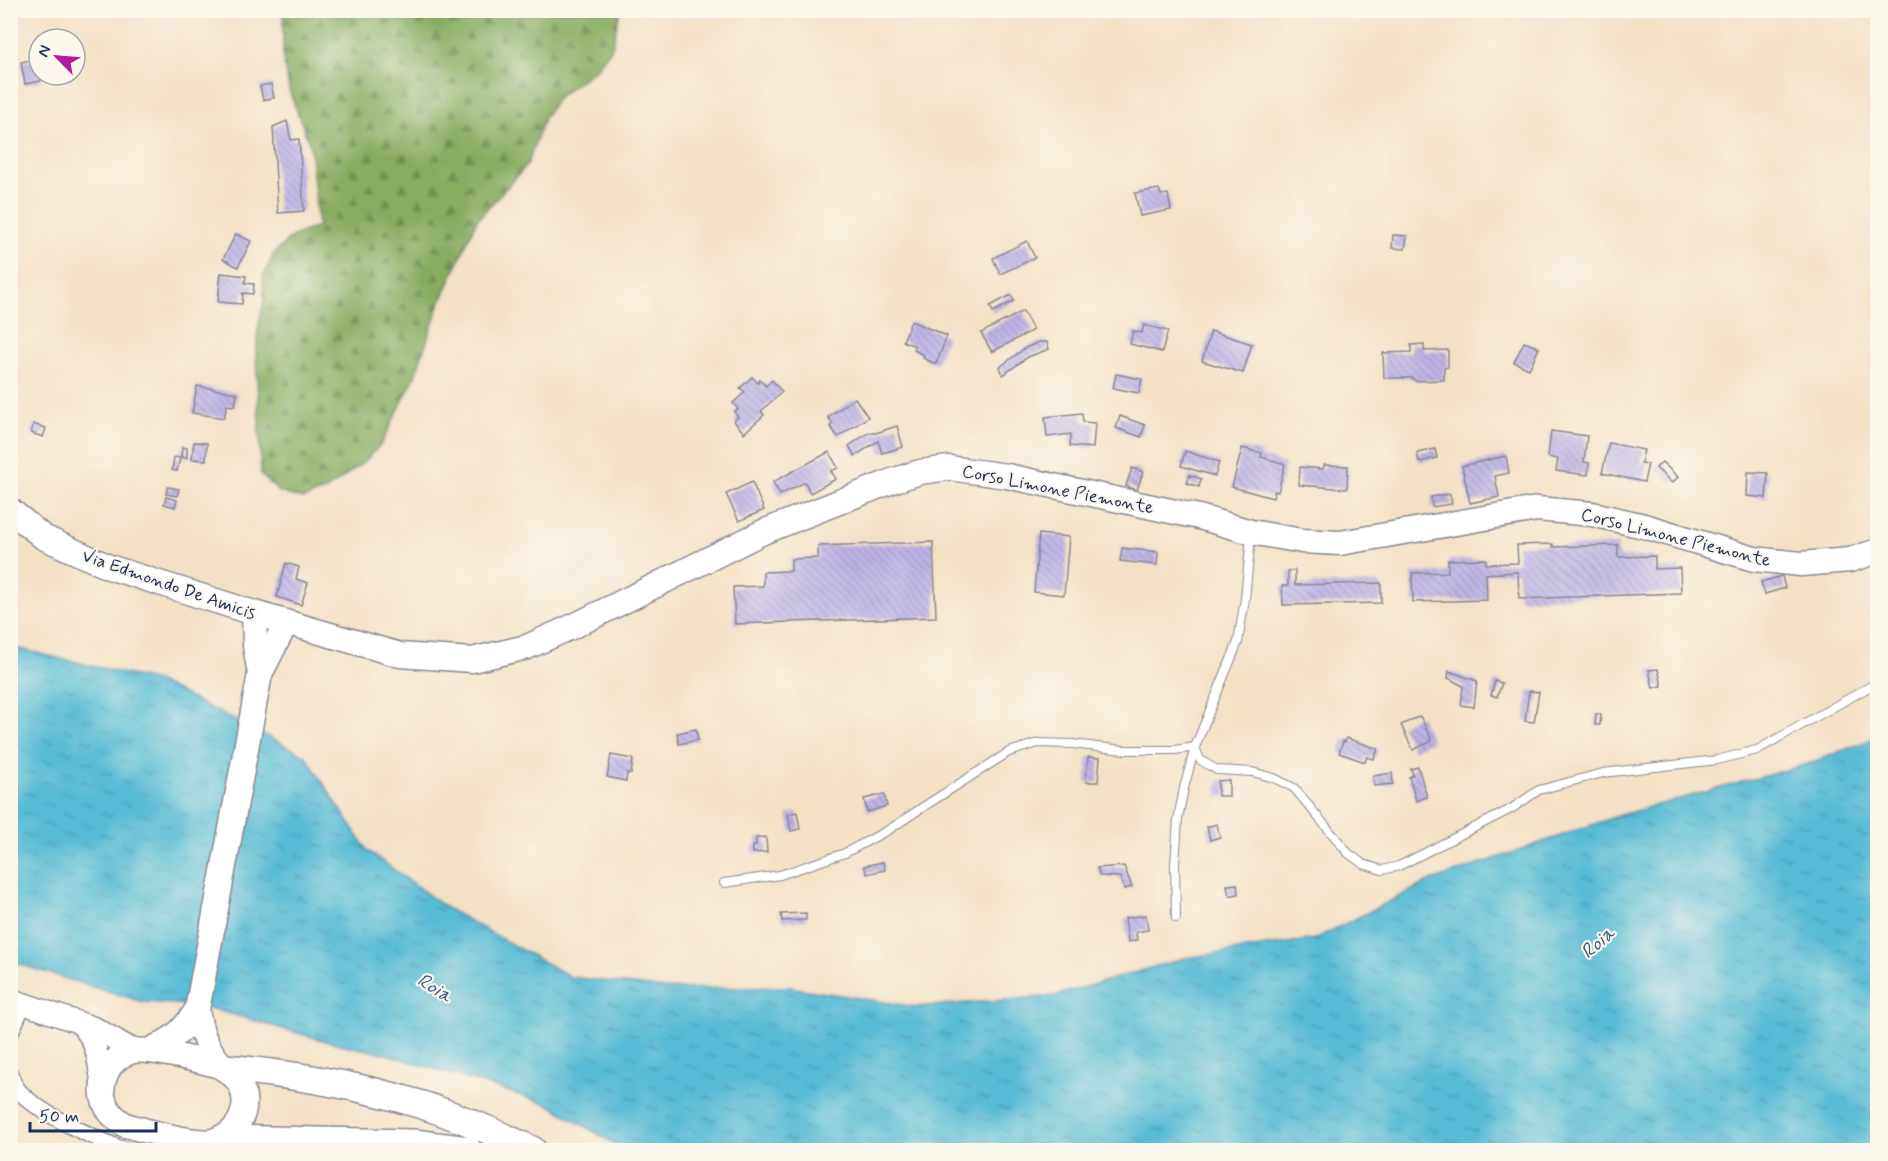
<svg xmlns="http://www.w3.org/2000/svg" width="1888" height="1161" font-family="Mynerve,sans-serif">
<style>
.forest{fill:url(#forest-firs);stroke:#516d5f;stroke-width:1.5}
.water{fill:url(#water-ripples);stroke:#3a769a;stroke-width:1.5}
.building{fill:url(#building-back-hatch)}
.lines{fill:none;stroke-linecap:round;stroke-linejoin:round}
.lane-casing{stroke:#878892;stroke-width:10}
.street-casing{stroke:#878892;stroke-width:18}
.secondary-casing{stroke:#878892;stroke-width:24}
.primary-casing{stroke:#878892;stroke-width:27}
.highway-casing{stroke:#878892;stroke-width:30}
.lane{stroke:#fff;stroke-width:8}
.street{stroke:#fff;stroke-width:15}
.secondary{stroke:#fff;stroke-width:21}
.primary{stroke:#fff;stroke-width:24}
.highway{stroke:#fff;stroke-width:27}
.labels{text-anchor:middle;stroke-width:4.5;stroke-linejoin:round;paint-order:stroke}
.street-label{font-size:18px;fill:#1b2f5e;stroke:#fbf7ec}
.water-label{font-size:20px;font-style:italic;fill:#2d5982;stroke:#fbf7ec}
</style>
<defs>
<pattern id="forest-firs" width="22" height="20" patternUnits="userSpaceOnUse" patternTransform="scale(1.5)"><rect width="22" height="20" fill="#87ab60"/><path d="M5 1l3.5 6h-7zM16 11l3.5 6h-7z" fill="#6e8c52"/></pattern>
<pattern id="water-ripples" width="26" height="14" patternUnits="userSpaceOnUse" patternTransform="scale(1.5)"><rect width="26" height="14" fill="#58bcd6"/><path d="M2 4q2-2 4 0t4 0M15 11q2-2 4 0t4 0" fill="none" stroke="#4899b1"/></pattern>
<pattern id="building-back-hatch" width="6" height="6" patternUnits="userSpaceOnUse" patternTransform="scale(1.5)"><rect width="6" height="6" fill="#beb4e7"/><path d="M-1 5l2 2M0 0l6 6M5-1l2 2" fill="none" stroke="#9a93be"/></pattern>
</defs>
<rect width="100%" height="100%" fill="#fbf7ec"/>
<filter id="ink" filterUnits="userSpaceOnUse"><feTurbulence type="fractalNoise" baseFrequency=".0167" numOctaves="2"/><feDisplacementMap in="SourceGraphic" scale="12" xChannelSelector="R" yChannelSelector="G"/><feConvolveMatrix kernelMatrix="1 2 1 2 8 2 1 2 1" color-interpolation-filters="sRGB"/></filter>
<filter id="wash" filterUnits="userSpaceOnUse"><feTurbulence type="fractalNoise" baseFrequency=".008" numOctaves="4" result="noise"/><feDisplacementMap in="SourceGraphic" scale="24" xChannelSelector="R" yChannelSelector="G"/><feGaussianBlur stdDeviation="1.35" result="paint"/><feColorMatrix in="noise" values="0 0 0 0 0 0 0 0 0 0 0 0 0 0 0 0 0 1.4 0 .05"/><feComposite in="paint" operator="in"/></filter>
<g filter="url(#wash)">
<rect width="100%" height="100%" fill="#f3e1c5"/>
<polygon class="forest" points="283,11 620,11 612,48 597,68 558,97 544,118 527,165 477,220 438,308 414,379 381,444 364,462 326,490 303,499 279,492 261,475 256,354 258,328 264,301 263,277 274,253 293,236 318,226 310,145 289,90 283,58"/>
<polygon class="water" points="11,647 156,681 305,755 367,850 448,909 571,977 665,989 789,987 916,1007 1054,996 1185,958 1315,939 1426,883 1620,815 1805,765 1877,737 1877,1150 625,1150 548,1104 386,1054 326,1041 202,1006 143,1002 11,962"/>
<g id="blocks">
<g class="building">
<polygon points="36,59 41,81 25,84 21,62"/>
<polygon points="271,84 274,98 263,100 260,86"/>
<polygon points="287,121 291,140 299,139 304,211 278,213 273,127"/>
<polygon points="1159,189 1161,195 1168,194 1171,210 1140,216 1135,193"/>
<polygon points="236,234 251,241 238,267 223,259"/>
<polygon points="1393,235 1407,236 1405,249 1392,248"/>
<polygon points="1027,241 1035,258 1000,274 993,258"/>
<polygon points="221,273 246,276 245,283 254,284 253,294 243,293 242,304 218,302"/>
<polygon points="1011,295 1014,301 993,312 990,306"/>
<polygon points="1023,311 1033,330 992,352 981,333"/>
<polygon points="911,321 947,336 936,364 923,358 924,355 914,350 915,346 903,341"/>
<polygon points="1144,325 1168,331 1162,352 1130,344 1133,331 1142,333"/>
<polygon points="1211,331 1252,344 1243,373 1202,361"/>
<polygon points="1039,342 1047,342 1049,349 1028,357 1003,375 1000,367 1025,348"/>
<polygon points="1524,342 1539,348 1529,369 1514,362"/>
<polygon points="1424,344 1424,351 1448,350 1448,367 1444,368 1444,380 1416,381 1412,378 1384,378 1383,353 1411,352 1411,345"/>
<polygon points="1116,374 1142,379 1139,393 1113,388"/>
<polygon points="752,377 758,383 760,380 766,386 772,380 782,392 761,411 764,415 744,433 734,421 738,417 734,412 738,409 733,403 745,392 740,388"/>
<polygon points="197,386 237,393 235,406 227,405 224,418 192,413"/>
<polygon points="855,398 868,417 838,437 830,426 833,424 828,417"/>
<polygon points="1082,413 1083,422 1095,423 1093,448 1070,446 1071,434 1047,437 1045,417"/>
<polygon points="1120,416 1145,425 1141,437 1116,428"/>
<polygon points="33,424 46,428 43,437 31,433"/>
<polygon points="897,426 903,447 882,453 878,441 855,456 849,446 868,433 876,433"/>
<polygon points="1551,431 1587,436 1584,462 1589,463 1588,475 1556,471 1558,459 1548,457"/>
<polygon points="194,442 207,443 206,460 192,459"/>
<polygon points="1609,443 1644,450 1641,463 1648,464 1644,482 1602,473"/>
<polygon points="182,447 187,448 187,458 181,457"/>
<polygon points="1242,448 1262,453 1261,457 1285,464 1278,492 1275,491 1273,498 1232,487"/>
<polygon points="1435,449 1437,458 1419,462 1417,453"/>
<polygon points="1185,451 1219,462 1215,476 1181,466"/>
<polygon points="829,452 838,468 831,471 836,479 810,493 805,482 780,495 773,482"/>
<polygon points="1506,456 1509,473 1495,476 1499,497 1470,503 1462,466"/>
<polygon points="174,457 180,458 177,471 172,470"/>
<polygon points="1662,462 1678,477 1672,483 1656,468"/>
<polygon points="1324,465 1348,466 1347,489 1299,485 1300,467 1323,469"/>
<polygon points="1132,468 1143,472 1137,490 1126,486"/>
<polygon points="1748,472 1768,473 1766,498 1747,496"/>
<polygon points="1190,475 1201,479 1199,487 1187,483"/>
<polygon points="752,482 764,510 739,521 726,494"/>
<polygon points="168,487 179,489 177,496 166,494"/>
<polygon points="1450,494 1452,504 1432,507 1431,497"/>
<polygon points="166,497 177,500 175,507 164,504"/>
<polygon points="1039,534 1069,537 1064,595 1034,592"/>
<polygon points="933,542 936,617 735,624 733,587 763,586 763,572 791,571 791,559 818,558 818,546"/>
<polygon points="1553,544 1553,547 1618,545 1618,557 1655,556 1655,569 1680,568 1681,593 1519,599 1518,572 1501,573 1486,574 1487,600 1413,602 1412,573 1448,572 1448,560 1486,559 1486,564 1518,563 1517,545"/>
<polygon points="1122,548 1158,552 1157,565 1120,561"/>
<polygon points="286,563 299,567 296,579 308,583 301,605 277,597"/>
<polygon points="1295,570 1295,585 1381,583 1381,603 1283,605 1282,586 1288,586 1288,571"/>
<polygon points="1782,576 1785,588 1765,594 1761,582"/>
<polygon points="1658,669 1662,686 1653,688 1649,670"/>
<polygon points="1449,671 1477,681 1474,707 1461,705 1463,686 1448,678"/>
<polygon points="1495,681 1502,683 1497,697 1491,695"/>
<polygon points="1529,691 1539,692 1534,722 1525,721"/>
<polygon points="1596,714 1601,714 1600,725 1595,725"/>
<polygon points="1420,716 1432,741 1413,750 1401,725"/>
<polygon points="696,729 698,740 679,744 677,733"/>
<polygon points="1346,738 1378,749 1374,759 1367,757 1365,762 1339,753 1343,741 1345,742"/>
<polygon points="611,755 633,759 631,774 627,773 626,781 607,777"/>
<polygon points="1088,757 1100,758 1098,782 1086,782"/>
<polygon points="1418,767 1427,797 1416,801 1409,777 1413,775 1411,769"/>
<polygon points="1392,773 1393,784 1374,786 1373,776"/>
<polygon points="1229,780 1229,796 1218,796 1218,781"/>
<polygon points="884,794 887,806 867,812 864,799"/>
<polygon points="797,812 800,829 791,831 788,814"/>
<polygon points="1217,824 1220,837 1210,840 1207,827"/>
<polygon points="766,837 767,852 753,853 753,846 756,846 756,838"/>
<polygon points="883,862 885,870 867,874 864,866"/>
<polygon points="1124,866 1132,887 1124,889 1120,877 1100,876 1097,868"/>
<polygon points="1237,884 1238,894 1229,896 1227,885"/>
<polygon points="806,913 806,920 782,921 781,914"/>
<polygon points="1146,915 1148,930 1136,932 1137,940 1128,942 1125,918"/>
</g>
</g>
</g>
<g filter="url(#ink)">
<use href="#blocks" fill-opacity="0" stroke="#878892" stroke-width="1.5"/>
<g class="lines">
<g class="lane-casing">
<g id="lane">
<polyline points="724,883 780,875 845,853 890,829 923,807 1009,752 1038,743 1072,744 1124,750 1175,750 1195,747 1200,760 1217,770 1252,772 1274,778 1294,788 1348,853 1363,864 1382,870 1399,866 1511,809 1539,790 1603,773 1717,760 1757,750 1878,682"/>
<polyline points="1176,918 1175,865 1178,819 1184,788 1195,747 1238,642 1245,599 1251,536"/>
</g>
</g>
<g class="street-casing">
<g id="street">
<polyline points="10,1034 24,1003"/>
<path d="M10,1074c2,4 3,9 6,13 17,25 80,51 108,63"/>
</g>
</g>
<g class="secondary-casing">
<g id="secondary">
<polyline points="10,999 95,1028 135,1051"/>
<path d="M79,1023c19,18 19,36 23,61"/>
</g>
</g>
<g class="primary-casing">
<g id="primary">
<polyline points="10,510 43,537 109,567 254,613 400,655 472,660 527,647 580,623 763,532 892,481 920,472 949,468 1007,476 1199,517 1251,532 1302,541 1340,543 1537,509 1592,514 1644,526 1754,559 1801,564 1850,560 1878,551"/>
<polyline points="254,613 255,646 260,674"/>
<path d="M148,1051c25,-12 33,-17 49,-41"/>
<path d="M225,1068c-18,-6 -75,-20 -91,-17 -26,5 -40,36 -26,58 4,7 10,11 17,16 18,5 69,19 87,16 12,-2 23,-10 28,-21 6,-11 6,-24 0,-36 -4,-7 -10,-11 -16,-16 -17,-19 -23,-33 -27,-58l63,-336 26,-51"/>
</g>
</g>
<g class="highway-casing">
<g id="highway">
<path d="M225,1068c67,6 133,17 197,37 38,12 74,28 110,45"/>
<polyline points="221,1139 414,1143 468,1150"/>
</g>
</g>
<use href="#lane" class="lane"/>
<use href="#street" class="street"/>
<use href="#secondary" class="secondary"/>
<use href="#primary" class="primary"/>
<use href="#highway" class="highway"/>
</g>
</g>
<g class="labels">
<g class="street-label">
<text transform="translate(1058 489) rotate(11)" y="6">Corso Limone Piemonte</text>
<text transform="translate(1676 537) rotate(14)" y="6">Corso Limone Piemonte</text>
<text transform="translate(169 584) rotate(19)" y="6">Via Edmondo De Amicis</text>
</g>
<g class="water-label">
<text transform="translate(1597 942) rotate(-41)" y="7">Roia</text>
<text transform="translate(435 987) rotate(32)" y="7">Roia</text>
</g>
</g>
<rect width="1888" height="1161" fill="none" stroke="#fbf7ec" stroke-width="36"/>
<g transform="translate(57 57) rotate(295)"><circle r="28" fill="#fbf7ec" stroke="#a1a7b3" stroke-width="1.5"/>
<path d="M0-4.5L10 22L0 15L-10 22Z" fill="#b5179e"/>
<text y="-9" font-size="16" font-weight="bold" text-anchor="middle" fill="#1b2f5e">N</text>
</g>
<path d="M30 1122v9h126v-9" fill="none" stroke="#1b2f5e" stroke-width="3"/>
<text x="39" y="1122" font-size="18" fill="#1b2f5e" stroke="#fbf7ec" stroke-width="4.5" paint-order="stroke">50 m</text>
</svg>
